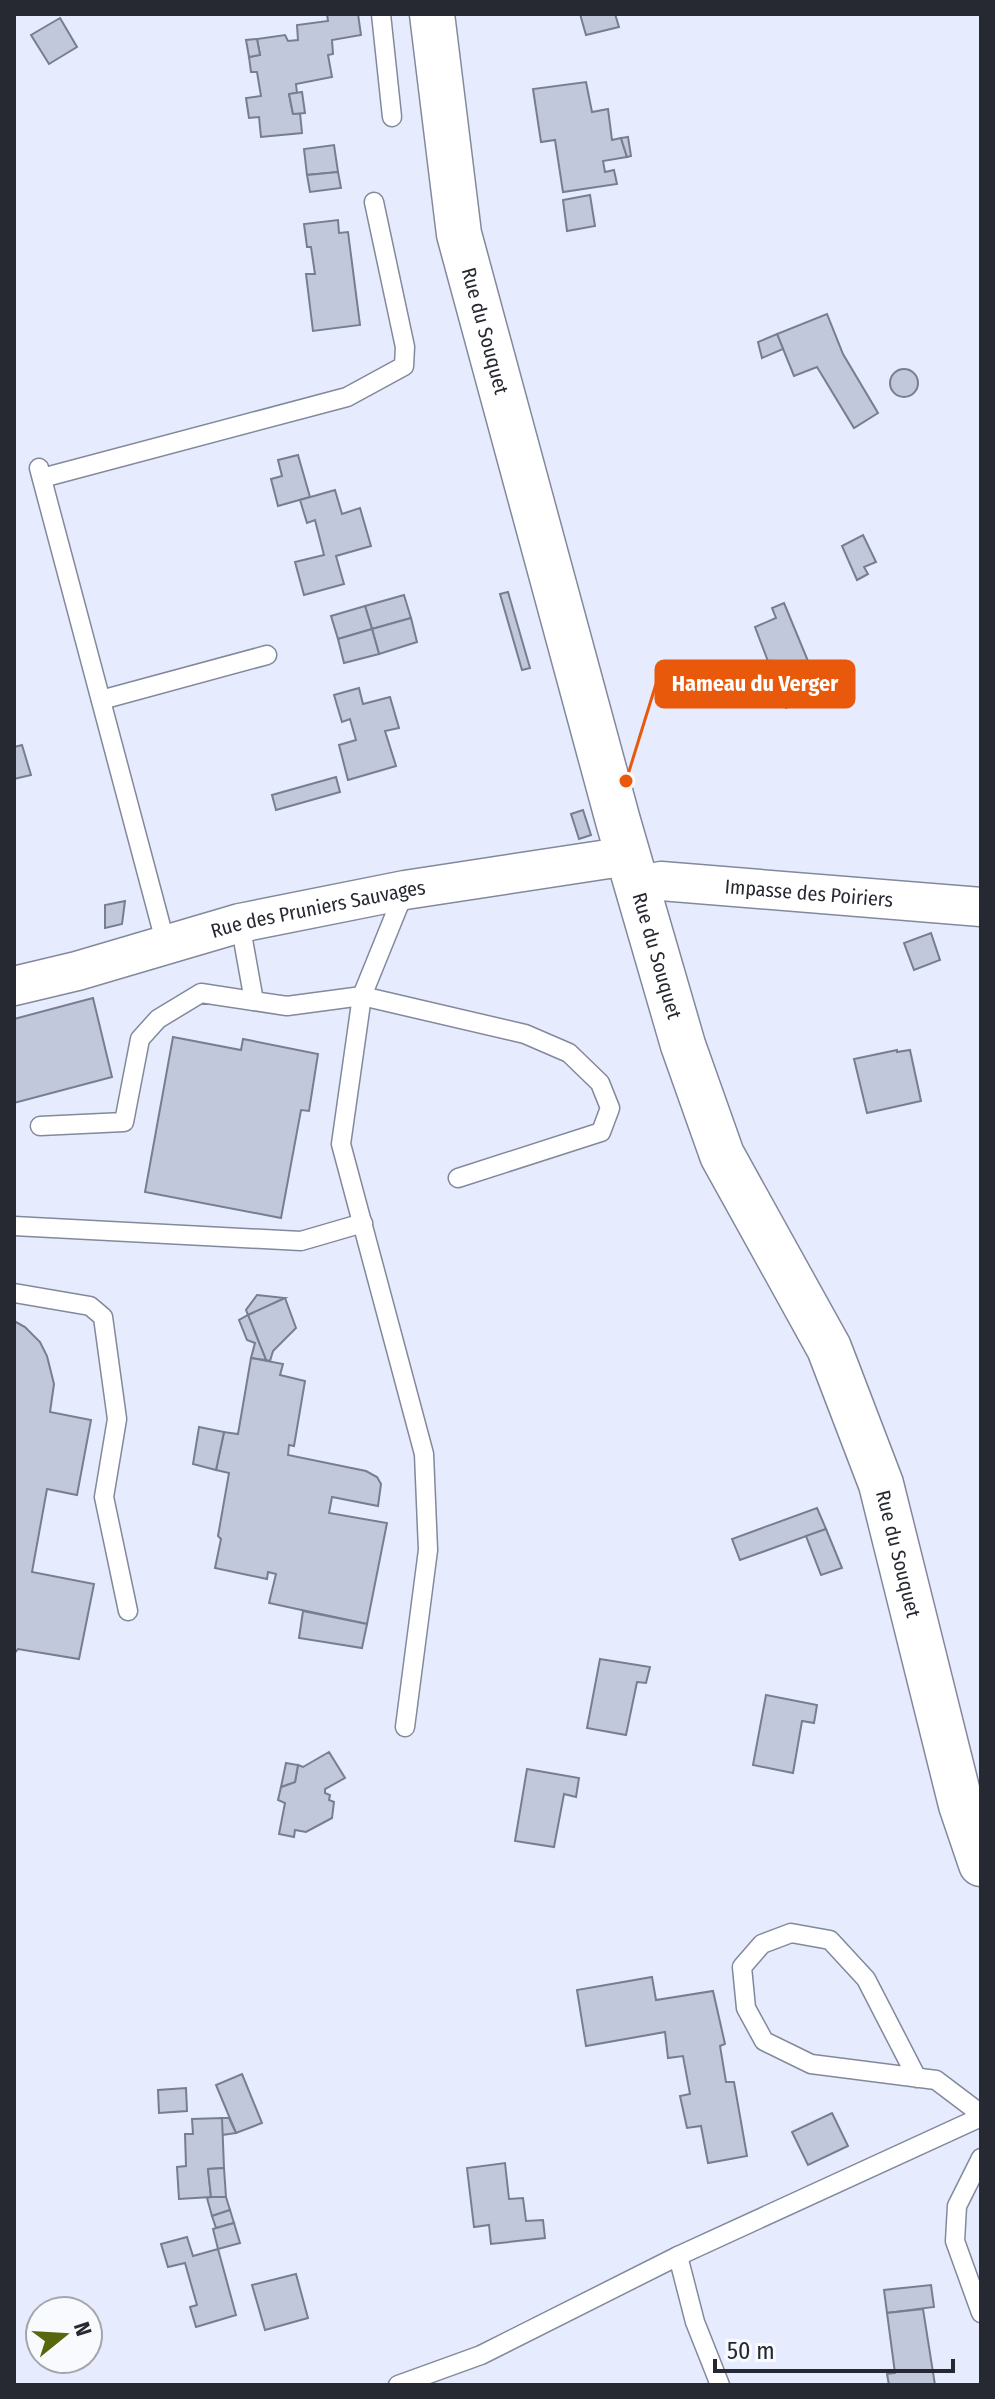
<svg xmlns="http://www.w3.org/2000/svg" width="995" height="2399" font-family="'Fira Sans Condensed',sans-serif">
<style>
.building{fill:#c1c8dc;stroke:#777e90;stroke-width:2}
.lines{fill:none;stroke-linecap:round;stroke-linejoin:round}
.lane-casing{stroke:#82899c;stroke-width:21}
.street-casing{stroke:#82899c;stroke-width:41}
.secondary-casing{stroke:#82899c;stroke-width:47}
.lane{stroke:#fff;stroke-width:18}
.street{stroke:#fff;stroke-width:38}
.secondary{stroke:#fff;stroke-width:44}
.labels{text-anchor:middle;stroke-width:8;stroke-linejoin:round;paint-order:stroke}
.street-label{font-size:20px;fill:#262931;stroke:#f8fafe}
.leader{fill:none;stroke:#e8590c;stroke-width:3}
.callout-dot{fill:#e8590c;stroke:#f8fafe;stroke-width:3}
.callout{fill:#e8590c;stroke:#e8590c;stroke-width:3}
.callout-label{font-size:22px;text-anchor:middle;font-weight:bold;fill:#fff}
</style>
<rect width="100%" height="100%" fill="#e6ecfd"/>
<g class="building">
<polygon points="327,14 358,14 361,35 332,40 333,54 328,55 332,77 296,84 297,93 289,94 293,114 300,113 302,133 261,137 259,117 249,118 246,98 261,96 257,72 251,72 249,57 260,55 257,39 285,35 288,41 298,40 297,25 328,21"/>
<polygon points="580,14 615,14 619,27 586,35"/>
<polygon points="60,18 77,47 49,64 31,35"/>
<polygon points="257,39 260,55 249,57 246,40"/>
<polygon points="586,82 592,112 608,109 612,140 621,138 627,157 603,161 605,172 614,170 617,184 563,192 555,140 541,142 533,89"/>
<polygon points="302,92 305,113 293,114 289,94"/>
<polygon points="628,137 631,156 627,157 621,138"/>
<polygon points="334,145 338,172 307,175 304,149"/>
<polygon points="338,172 341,188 310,192 307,175"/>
<polygon points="590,195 595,226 567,231 563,200"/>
<polygon points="338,220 339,233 348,232 360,325 313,331 306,274 315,274 311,247 307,247 304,224"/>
<polygon points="827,314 843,354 878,413 854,428 817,367 794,376 777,334"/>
<polygon points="777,334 783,349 762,358 758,342"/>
<circle cx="904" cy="383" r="14"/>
<polygon points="298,455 310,497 278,506 271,479 282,476 278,460"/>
<polygon points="335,490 342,514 360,508 371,546 336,556 344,584 304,595 295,562 324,555 315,520 307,523 300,500"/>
<polygon points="863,535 876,562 864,567 868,574 857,580 842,546"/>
<polygon points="508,592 530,668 522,670 500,594"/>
<polygon points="404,595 411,618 372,629 365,606"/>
<polygon points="784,603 815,678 780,693 755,627 776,618 772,608"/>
<polygon points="365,606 372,629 338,639 331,616"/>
<polygon points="411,618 417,642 379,654 372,629"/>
<polygon points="372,629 379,654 344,663 338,639"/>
<polygon points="815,678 821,693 786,708 780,693"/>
<polygon points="359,688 363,704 390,697 399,728 385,731 396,766 348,780 339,745 356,740 350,719 342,722 334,695"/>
<polygon points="22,745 31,775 14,779 14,747"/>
<polygon points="336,777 340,792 276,810 272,795"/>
<polygon points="583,810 591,835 579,839 571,814"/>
<polygon points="125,901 122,924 105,928 105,905"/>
<polygon points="931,933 940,960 914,970 904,943"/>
<polygon points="93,998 112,1077 14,1103 14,1019"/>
<polygon points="173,1037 241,1050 243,1039 318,1054 309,1111 301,1110 281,1218 145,1192"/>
<polygon points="897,1050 897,1052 910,1050 921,1101 867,1113 854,1059"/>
<polygon points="257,1295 285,1298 248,1315 246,1310"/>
<polygon points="285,1298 296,1328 273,1351 270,1361 266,1360 248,1315"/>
<polygon points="248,1315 266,1360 251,1358 255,1343 247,1340 239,1320"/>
<polygon points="14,1321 25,1327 40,1342 47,1356 54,1384 50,1412 91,1420 77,1495 47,1489 32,1572 94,1584 79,1659 18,1649 14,1654"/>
<polygon points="251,1358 283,1364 280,1375 305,1381 294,1446 289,1445 288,1455 366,1471 377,1477 381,1484 378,1506 332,1497 329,1513 387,1523 367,1624 269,1603 276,1574 268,1572 267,1579 215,1568 221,1539 218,1536 229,1473 216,1470 224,1432 238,1434"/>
<polygon points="199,1427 224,1432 216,1470 193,1464"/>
<polygon points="817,1508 826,1529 740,1560 732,1539"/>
<polygon points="826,1529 842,1568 821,1575 806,1536"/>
<polygon points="303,1611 367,1624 362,1648 299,1638"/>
<polygon points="600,1659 650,1667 646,1683 637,1682 626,1735 587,1728"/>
<polygon points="766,1695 817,1705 814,1723 802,1721 793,1773 753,1765"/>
<polygon points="329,1752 345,1778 325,1789 325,1793 330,1795 329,1800 334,1802 332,1818 306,1832 295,1830 294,1837 279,1834 285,1803 278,1800 281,1787 295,1782 298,1765 303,1767"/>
<polygon points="286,1763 298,1765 295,1782 281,1787"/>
<polygon points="527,1769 579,1778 576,1797 564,1794 554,1847 515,1841"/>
<polygon points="652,1977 656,2000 713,1991 725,2044 720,2046 726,2082 734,2082 747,2156 708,2163 701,2126 687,2128 680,2096 690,2094 683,2056 668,2058 665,2032 586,2046 577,1990"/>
<polygon points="242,2074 262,2123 236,2133 216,2085"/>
<polygon points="186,2088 187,2111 159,2113 158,2090"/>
<polygon points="832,2113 848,2146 808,2165 792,2132"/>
<polygon points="222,2118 229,2118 236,2133 222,2135"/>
<polygon points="222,2118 224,2168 208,2169 211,2197 179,2199 177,2167 186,2166 185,2134 193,2134 192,2119"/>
<polygon points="505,2163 509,2199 523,2198 526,2221 543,2220 545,2238 491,2244 489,2225 474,2227 467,2168"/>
<polygon points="224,2168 226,2197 211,2197 208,2169"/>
<polygon points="211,2197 226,2197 230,2210 212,2216 207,2198"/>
<polygon points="230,2210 234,2223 216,2228 212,2216"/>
<polygon points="234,2223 240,2243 218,2249 213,2229"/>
<polygon points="187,2237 193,2256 218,2249 236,2315 196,2327 190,2307 197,2305 185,2263 168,2267 161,2244"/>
<polygon points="296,2274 308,2318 265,2330 252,2285"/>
<polygon points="931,2285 934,2307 887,2313 884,2290"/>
<polygon points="923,2309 935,2385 889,2385 887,2374 895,2373 887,2313"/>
</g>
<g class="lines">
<g class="lane-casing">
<g id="lane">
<polyline points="381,14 392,117"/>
<polyline points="39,468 166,945"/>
<polyline points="42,478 347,397 404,366 405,347 374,202"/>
<polyline points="101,700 267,655"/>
<polyline points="405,890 362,996 341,1144 424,1454 428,1550 405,1727"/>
<polyline points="240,923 254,1001"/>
<polyline points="40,1126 124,1122 140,1039 158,1019 201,993 287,1006 362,996 525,1034 569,1053 600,1083 610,1108 601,1132 458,1178"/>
<polyline points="14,1226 301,1241 363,1223"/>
<polyline points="14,1293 90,1306 103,1317 117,1419 104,1497 128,1611"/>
<polyline points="917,2078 866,1979 830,1940 791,1933 762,1944 742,1967 746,2008 764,2041 811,2064 936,2080 981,2114"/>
<polyline points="981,2158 957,2206 955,2241 981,2313"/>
<polyline points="678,2256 695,2322 720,2385"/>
<polyline points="398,2385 481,2355 678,2256 981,2117"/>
</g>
</g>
<g class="street-casing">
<g id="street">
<path id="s1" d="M636,886l25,-5 320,26"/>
<path id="s2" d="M14,986l63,-15 163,-48 165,-33 223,-34"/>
</g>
</g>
<g class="secondary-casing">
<g id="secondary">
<path id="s3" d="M432,14l27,220 159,587 65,224 39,110 107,193 52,136 80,321 20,59"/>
</g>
</g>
<use href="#lane" class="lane"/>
<use href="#street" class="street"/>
<use href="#secondary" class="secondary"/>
</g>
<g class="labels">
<g class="street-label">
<text dy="7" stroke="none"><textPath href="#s3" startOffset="322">Rue du Souquet</textPath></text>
<text dy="7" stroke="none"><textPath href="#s1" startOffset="174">Impasse des Poiriers</textPath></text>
<text dy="7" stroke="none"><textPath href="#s2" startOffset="314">Rue des Pruniers Sauvages</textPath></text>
<text dy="7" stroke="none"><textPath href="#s3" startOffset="970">Rue du Souquet</textPath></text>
<text dy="7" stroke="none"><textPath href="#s3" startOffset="1618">Rue du Souquet</textPath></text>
</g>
</g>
<path class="leader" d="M626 781L656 684"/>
<circle class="callout-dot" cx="626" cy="781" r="8"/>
<rect class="callout" x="656" y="661" width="198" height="46" rx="8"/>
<g class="callout-label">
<text x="755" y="691">Hameau du Verger</text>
</g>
<rect width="995" height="2399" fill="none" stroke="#262931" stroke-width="32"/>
<g transform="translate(64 2335) rotate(72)"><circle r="38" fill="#f8fafe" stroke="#a4a6ac" stroke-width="2"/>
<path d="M0-6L14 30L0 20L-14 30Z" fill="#58660c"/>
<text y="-12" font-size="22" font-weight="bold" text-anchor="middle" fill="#262931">N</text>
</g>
<path d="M715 2359v12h238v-12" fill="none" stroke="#262931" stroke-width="4"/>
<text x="727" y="2359" font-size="24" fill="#262931" stroke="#f8fafe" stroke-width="6" paint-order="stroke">50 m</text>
</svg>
